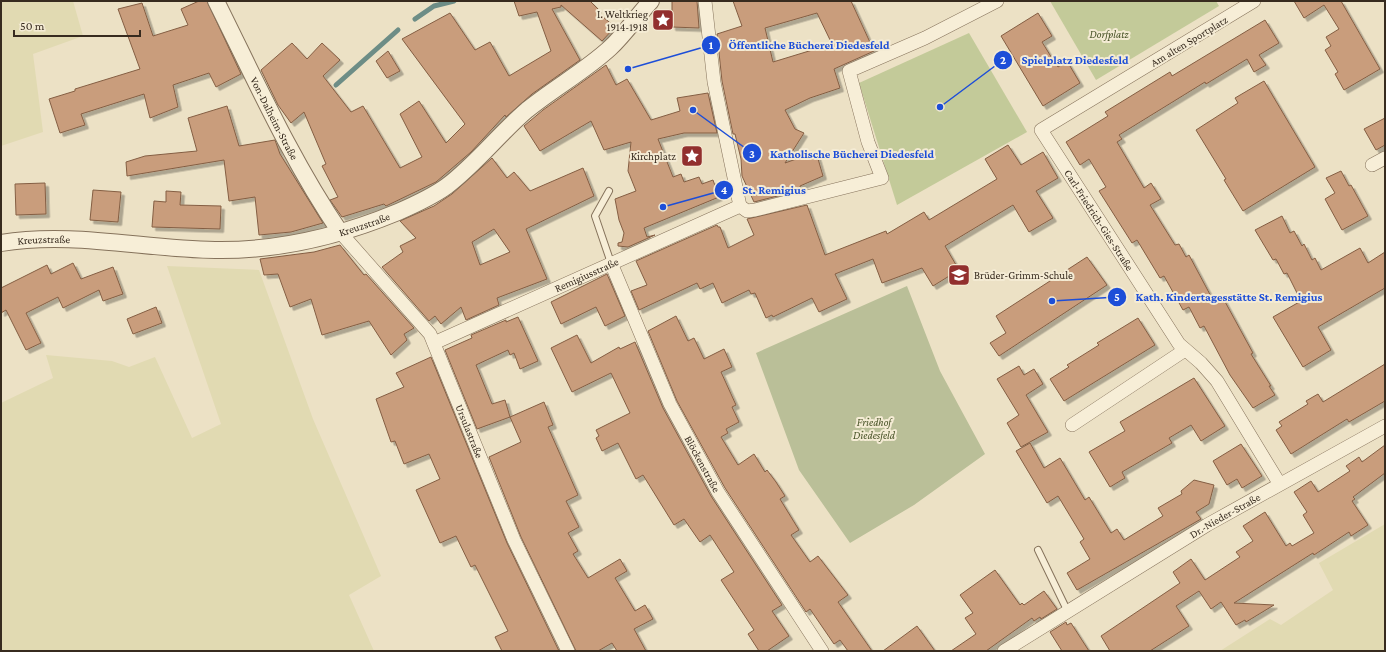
<svg xmlns="http://www.w3.org/2000/svg" width="1386" height="652" font-family="'Crimson Pro',serif">
<style>
.farmland{fill:#e1dab2}
.green{fill:#c3ca99}
.cemetery{fill:#babf98}
.lines{fill:none;stroke-linecap:round;stroke-linejoin:round}
.stream{stroke:#6d8d86;stroke-width:5}
.building{fill:#c99d7c;stroke:#845e43;fill-rule:evenodd;filter:url(#shadow)}
.service-casing{stroke:#86735c;stroke-width:8}
.minor-casing{stroke:#86735c;stroke-width:14}
.tertiary-casing{stroke:#86735c;stroke-width:18}
.service{stroke:#f7eed7;stroke-width:6}
.minor{stroke:#f7eed7;stroke-width:13}
.tertiary{stroke:#f7eed7;stroke-width:16}
.labels{text-anchor:middle;stroke-width:4;stroke-linejoin:round;paint-order:stroke}
.poi-label{font-size:11px;fill:#372b1f;stroke:#f4ebd4;text-anchor:end}
.park-label{font-size:11px;font-style:italic;fill:#475226;stroke:#f4ebd4}
.street-label{font-size:11px;fill:#372b1f;stroke:#f4ebd4}
.leader{fill:none;stroke:#1d4ed8;stroke-width:1.5}
.callout-dot{fill:#1d4ed8;stroke:#f4ebd4;stroke-width:1.5}
.mark-label{font-size:12px;text-anchor:middle;font-weight:bold;fill:#fff}
.callout-label{font-size:12px;text-anchor:middle;font-weight:bold;fill:#1d4ed8;stroke:#f4ebd4;stroke-width:4;stroke-linejoin:round;paint-order:stroke}
</style>
<defs>
<filter id="shadow"><feDropShadow dx="3.5" dy="3.5" stdDeviation="0" flood-color="#0004"/></filter>
</defs>
<rect width="100%" height="100%" fill="#ece1c5"/>
<g class="farmland">
<polygon points="1,1 73,1 83,36 33,54 43,132 1,146"/>
<polygon points="167,266 259,270 313,419 381,576 349,595 374,651 1,651 1,403 53,378 46,355 112,361 129,367 155,357 192,438 221,424"/>
<polygon points="1385,524 1385,651 1220,651 1270,619 1281,625 1333,590 1319,563"/>
</g>
<g class="green">
<polygon points="1050,1 1216,1 1219,6 1096,80"/>
<polygon points="969,33 1027,132 897,205 859,83"/>
</g>
<polygon class="cemetery" points="907,286 940,371 985,454 914,505 850,543 799,470 756,353"/>
<g class="lines">
<g class="stream">
<polyline points="415,19 434,6 454,1"/>
<polyline points="336,85 398,30"/>
</g>
</g>
<g class="building">
<polygon points="199,1 207,1 241,74 216,87 209,73 173,85 178,107 150,118 144,94 81,114 85,125 60,133 49,99 75,91 75,89 140,69 118,9 142,3 153,36 188,25 181,9"/>
<polygon points="514,1 590,1 598,9 596,11 615,27 602,41 561,5 561,7 552,9 580,60 532,94 506,117 505,115 471,152 436,182 386,206 384,204 342,217 330,200 338,197 322,166 326,164 304,112 291,123 278,105 261,70 292,43 307,59 322,43 340,60 323,76 351,112 363,106 400,168 422,157 400,114 419,101 446,143 465,124 402,39 450,13 475,50 490,42 509,76 551,51 537,12 519,16"/>
<polygon points="672,1 697,1 699,28 672,27"/>
<path d="M733,1h118l23,50 -40,18 6,19 -30,10 -25,12 10,19 9,4 -19,30 31,-11 7,24 -23,10 1,4 -47,12 -12,-26 -1,-17 -6,-25h-2l-11,-53 -5,-47 25,-8zM817,13l15,31 -59,18 -8,-34z"/>
<polygon points="1294,1 1341,1 1380,69 1344,90 1335,74 1338,72 1325,50 1331,46 1326,37 1339,29 1324,5 1304,18"/>
<polygon points="1038,13 1052,36 1042,42 1050,55 1058,67 1067,61 1080,83 1043,106 1001,36"/>
<polygon points="1265,20 1279,43 1259,55 1266,65 1254,72 1247,59 1206,84 1205,82 1119,135 1122,139 1117,142 1144,188 1151,183 1161,199 1150,205 1175,245 1179,244 1186,257 1189,255 1214,302 1223,298 1253,353 1251,354 1271,386 1269,386 1275,395 1253,408 1230,375 1204,326 1200,328 1189,307 1183,310 1164,276 1160,278 1137,240 1132,243 1099,191 1106,187 1089,159 1080,165 1066,142 1108,116 1105,112 1170,72 1172,76"/>
<polygon points="388,51 400,71 387,78 376,61"/>
<polygon points="606,65 616,85 627,79 651,120 680,111 677,98 708,93 717,133 684,133 658,139 673,177 681,174 684,182 699,177 702,184 713,180 719,197 644,228 647,237 655,235 628,247 618,246 618,243 622,242 624,233 619,220 615,199 636,191 628,171 631,142 604,150 591,121 540,151 524,126 543,110"/>
<polygon points="1264,81 1315,167 1243,211 1224,180 1226,179 1196,130 1238,103 1235,98"/>
<polygon points="227,106 239,146 275,140 280,154 323,223 291,232 259,235 255,197 229,201 224,160 127,176 126,162 145,156 197,151 188,118"/>
<polygon points="1385,118 1385,145 1376,150 1364,129"/>
<polygon points="1008,145 1021,165 1043,152 1058,178 1036,191 1053,218 1029,232 1013,205 945,246 959,270 933,286 922,268 882,283 873,259 835,274 847,299 819,312 812,298 773,317 772,315 766,318 755,293 751,294 749,290 722,303 713,283 700,289 697,283 639,310 631,291 647,285 636,261 717,225 718,227 720,227 728,248 754,235 747,219 807,205 825,255 886,231 887,234 924,212 929,220 997,179 985,159"/>
<path d="M492,158l15,20 7,-6 16,19 53,-23 11,28 -68,33 21,50 -50,19 2,7 -33,15 -5,-13 -20,17 -6,-8 -6,5 -47,-54 21,-15 -3,-6 16,-8 -16,-17 34,-15 18,-12zM494,229l16,23 -30,13 -8,-23z"/>
<polygon points="1341,171 1349,186 1351,185 1368,216 1342,230 1325,199 1335,193 1326,178"/>
<polygon points="45,183 46,214 16,215 15,184"/>
<polygon points="93,190 121,192 118,222 90,220"/>
<polygon points="166,191 181,192 180,205 221,206 220,229 152,227 154,201 166,202"/>
<polygon points="1282,216 1290,233 1294,231 1302,246 1304,244 1312,260 1315,258 1321,270 1360,248 1368,263 1385,252 1385,288 1318,327 1331,350 1303,367 1273,317 1301,301 1287,273 1284,274 1276,259 1273,260 1255,230"/>
<polygon points="340,245 364,275 366,274 414,328 404,334 407,340 391,355 369,321 322,335 311,299 290,307 278,274 264,275 260,259 314,252"/>
<polygon points="1087,257 1107,285 999,356 990,343 1006,333 996,316"/>
<polygon points="73,263 81,279 113,267 123,294 103,301 99,290 63,308 58,297 26,313 41,343 26,350 6,310 1,313 1,288 47,265 51,274"/>
<polygon points="607,274 625,316 605,326 596,307 561,324 551,302"/>
<polygon points="156,307 162,323 133,334 127,319"/>
<polygon points="676,316 688,341 694,338 704,359 724,349 732,367 721,372 736,405 732,407 739,422 726,429 728,433 721,437 738,465 754,454 765,472 767,470 776,482 785,496 780,499 799,530 791,535 810,562 818,556 848,595 838,602 872,651 848,651 840,640 834,644 810,609 806,612 725,488 677,401 648,331"/>
<polygon points="518,317 538,361 520,369 514,353 510,355 508,350 476,365 492,404 505,400 510,417 477,429 445,350 472,338 471,335 506,320 506,322"/>
<polygon points="1138,318 1155,345 1064,401 1050,379 1069,367 1067,365 1099,345 1097,343"/>
<polygon points="577,335 591,363 619,347 620,349 635,342 663,408 711,496 782,605 772,611 789,636 767,651 759,651 748,634 754,630 721,580 734,572 710,535 700,542 684,519 674,525 643,475 636,479 618,443 602,451 596,438 599,436 596,430 630,413 611,373 572,392 551,348"/>
<polygon points="431,357 507,543 559,651 502,651 495,637 508,631 475,565 471,567 456,536 440,543 416,490 440,479 429,454 404,464 395,441 391,442 376,399 404,387 396,373"/>
<polygon points="1385,364 1385,401 1349,422 1347,419 1291,454 1276,430 1282,426 1279,422 1308,404 1306,401 1318,394 1323,402"/>
<polygon points="1019,366 1024,375 1034,369 1043,384 1026,395 1048,432 1021,447 1007,423 1019,415 997,379"/>
<polygon points="1194,378 1225,426 1201,441 1191,425 1169,438 1172,443 1122,472 1125,478 1110,487 1089,452 1125,431 1120,422"/>
<polygon points="544,402 553,425 548,427 578,495 566,501 579,527 568,533 578,551 573,554 588,578 620,559 627,571 615,578 635,611 645,605 653,619 634,629 646,651 617,651 612,643 598,651 576,651 521,537 489,457 521,442 510,417"/>
<polygon points="1030,443 1044,468 1060,458 1085,500 1089,497 1111,533 1117,529 1124,540 1163,516 1158,508 1182,494 1181,491 1194,480 1214,485 1209,504 1196,512 1201,519 1077,590 1067,573 1090,559 1080,542 1084,539 1058,496 1047,503 1016,451"/>
<polygon points="1241,444 1262,476 1242,488 1237,479 1227,485 1213,461"/>
<polygon points="1385,445 1385,473 1353,497 1355,499 1352,501 1368,525 1351,536 1349,532 1314,555 1313,553 1234,603 1274,605 1246,622 1245,620 1236,625 1221,602 1211,609 1199,591 1176,606 1189,626 1150,651 1110,651 1101,636 1180,583 1173,572 1191,559 1205,580 1240,557 1236,552 1253,541 1243,526 1265,512 1286,546 1290,543 1292,546 1314,533 1303,515 1307,512 1294,492 1311,481 1318,492 1350,471 1346,466 1359,457 1362,462"/>
<polygon points="995,570 1020,605 1022,603 1024,605 1044,591 1057,609 1041,619 1040,617 1034,621 1032,618 986,651 951,651 976,634 965,618 973,613 960,595"/>
<polygon points="1066,622 1067,625 1071,623 1089,651 1062,651 1050,632"/>
<polygon points="917,626 935,651 883,651"/>
</g>
<g class="lines">
<g class="service-casing">
<g id="service">
<polyline points="609,191 595,216 611,263"/>
<polyline points="1038,550 1067,610"/>
</g>
</g>
<g class="minor-casing">
<g id="minor">
<polyline points="705,1 714,82 740,206"/>
<path id="s1" d="M1254,1l-213,129 138,214 22,19 16,18 62,102"/>
<polyline points="1372,165 1385,158"/>
<path id="s2" d="M340,232l90,102 84,206 54,111"/>
<path id="s3" d="M611,263l59,141 48,88 104,159"/>
<path id="s4" d="M434,343l306,-137 7,5 8,-1 127,-32 -14,-36 -19,-71 76,-33 72,-37"/>
<polyline points="1072,425 1185,350"/>
<path id="s5" d="M1004,651l203,-126 178,-99"/>
</g>
</g>
<g class="tertiary-casing">
<g id="tertiary">
<path id="s6" d="M216,1c39,78 75,159 124,231"/>
<path id="s7" d="M1,243c70,-12 143,6 214,7 62,1 125,-14 183,-38 16,-7 34,-15 49,-26 29,-22 52,-52 80,-76 27,-22 58,-39 83,-62 15,-14 27,-32 41,-47"/>
</g>
</g>
<use href="#service" class="service"/>
<use href="#minor" class="minor"/>
<use href="#tertiary" class="tertiary"/>
</g>
<defs>
<g id="sight-square" transform="scale(1.15)"><rect x="-9" y="-9" width="18" height="18" rx="4" fill="#922f2e" stroke="#f4ebd4"/><path d="M0-6L1.8-2.2L6-1.7L2.9 1.2L3.7 5.4L0 3.3L-3.7 5.4L-2.9 1.2L-6-1.7L-1.8-2.2Z" fill="#fff"/></g>
<g id="school-square" transform="scale(1.15)"><rect x="-9" y="-9" width="18" height="18" rx="4" fill="#922f2e" stroke="#f4ebd4"/><path d="M0-5L7-2L0 1L-7-2ZM-4 1L0 2.5L4 1V4Q0 6-4 4Z" fill="#fff"/></g>
</defs>
<g fill-rule="evenodd">
<use href="#sight-square" x="663" y="20"/>
<use href="#sight-square" x="692" y="156"/>
<use href="#school-square" x="959" y="275"/>
</g>
<g class="labels">
<g class="poi-label">
<text x="648" y="18">I. Weltkrieg<tspan x="648" dy="13">1914-1918</tspan></text>
<text x="676" y="160">Kirchplatz</text>
<text x="974" y="279" text-anchor="start">Brüder-Grimm-Schule</text>
</g>
<g class="park-label">
<text x="1109" y="38">Dorfplatz</text>
<text x="874" y="426">Friedhof<tspan x="874" dy="13">Diedesfeld</tspan></text>
</g>
<g class="street-label">
<text transform="translate(1189 41) rotate(-31)" y="4">Am alten Sportplatz</text>
<text dy="4" stroke="none"><textPath href="#s6" startOffset="131">Von-Dalheim-Straße</textPath></text>
<text dy="4" stroke="none"><textPath href="#s1" startOffset="356">Carl-Friedrich-Gies-Straße</textPath></text>
<text dy="4" stroke="none"><textPath href="#s7" startOffset="367">Kreuzstraße</textPath></text>
<text dy="4" stroke="none"><textPath href="#s7" startOffset="43">Kreuzstraße</textPath></text>
<text dy="4" stroke="none"><textPath href="#s4" startOffset="167">Remigiusstraße</textPath></text>
<text dy="4" stroke="none"><textPath href="#s2" startOffset="241">Ursulastraße</textPath></text>
<text dy="4" stroke="none"><textPath href="#s3" startOffset="221">Blöckenstraße</textPath></text>
<text dy="4" stroke="none"><textPath href="#s5" startOffset="259">Dr.-Nieder-Straße</textPath></text>
</g>
</g>
<path class="leader" d="M628 69L711 45M940 107L1003 60M693 110L752 153M663 207L724 190M1052 301L1117 297"/>
<g class="callout-dot">
<circle cx="628" cy="69" r="4"/>
<circle cx="940" cy="107" r="4"/>
<circle cx="693" cy="110" r="4"/>
<circle cx="663" cy="207" r="4"/>
<circle cx="1052" cy="301" r="4"/>
<circle cx="711" cy="45" r="10"/>
<circle cx="1003" cy="60" r="10"/>
<circle cx="752" cy="153" r="10"/>
<circle cx="724" cy="190" r="10"/>
<circle cx="1117" cy="297" r="10"/>
</g>
<g class="mark-label">
<text x="711" y="49">1</text>
<text x="1003" y="64">2</text>
<text x="752" y="158">3</text>
<text x="724" y="194">4</text>
<text x="1117" y="301">5</text>
</g>
<g class="callout-label">
<text x="809" y="49">Öffentliche Bücherei Diedesfeld</text>
<text x="1075" y="64">Spielplatz Diedesfeld</text>
<text x="852" y="158">Katholische Bücherei Diedesfeld</text>
<text x="774" y="194">St. Remigius</text>
<text x="1229" y="301">Kath. Kindertagesstätte St. Remigius</text>
</g>
<rect width="1386" height="652" fill="none" stroke="#372b1f" stroke-width="4"/>
<path d="M14 30v6h126v-6" fill="none" stroke="#372b1f" stroke-width="2"/>
<text x="20" y="30" font-size="12" fill="#372b1f" stroke="#f4ebd4" stroke-width="3" paint-order="stroke">50 m</text>
</svg>
